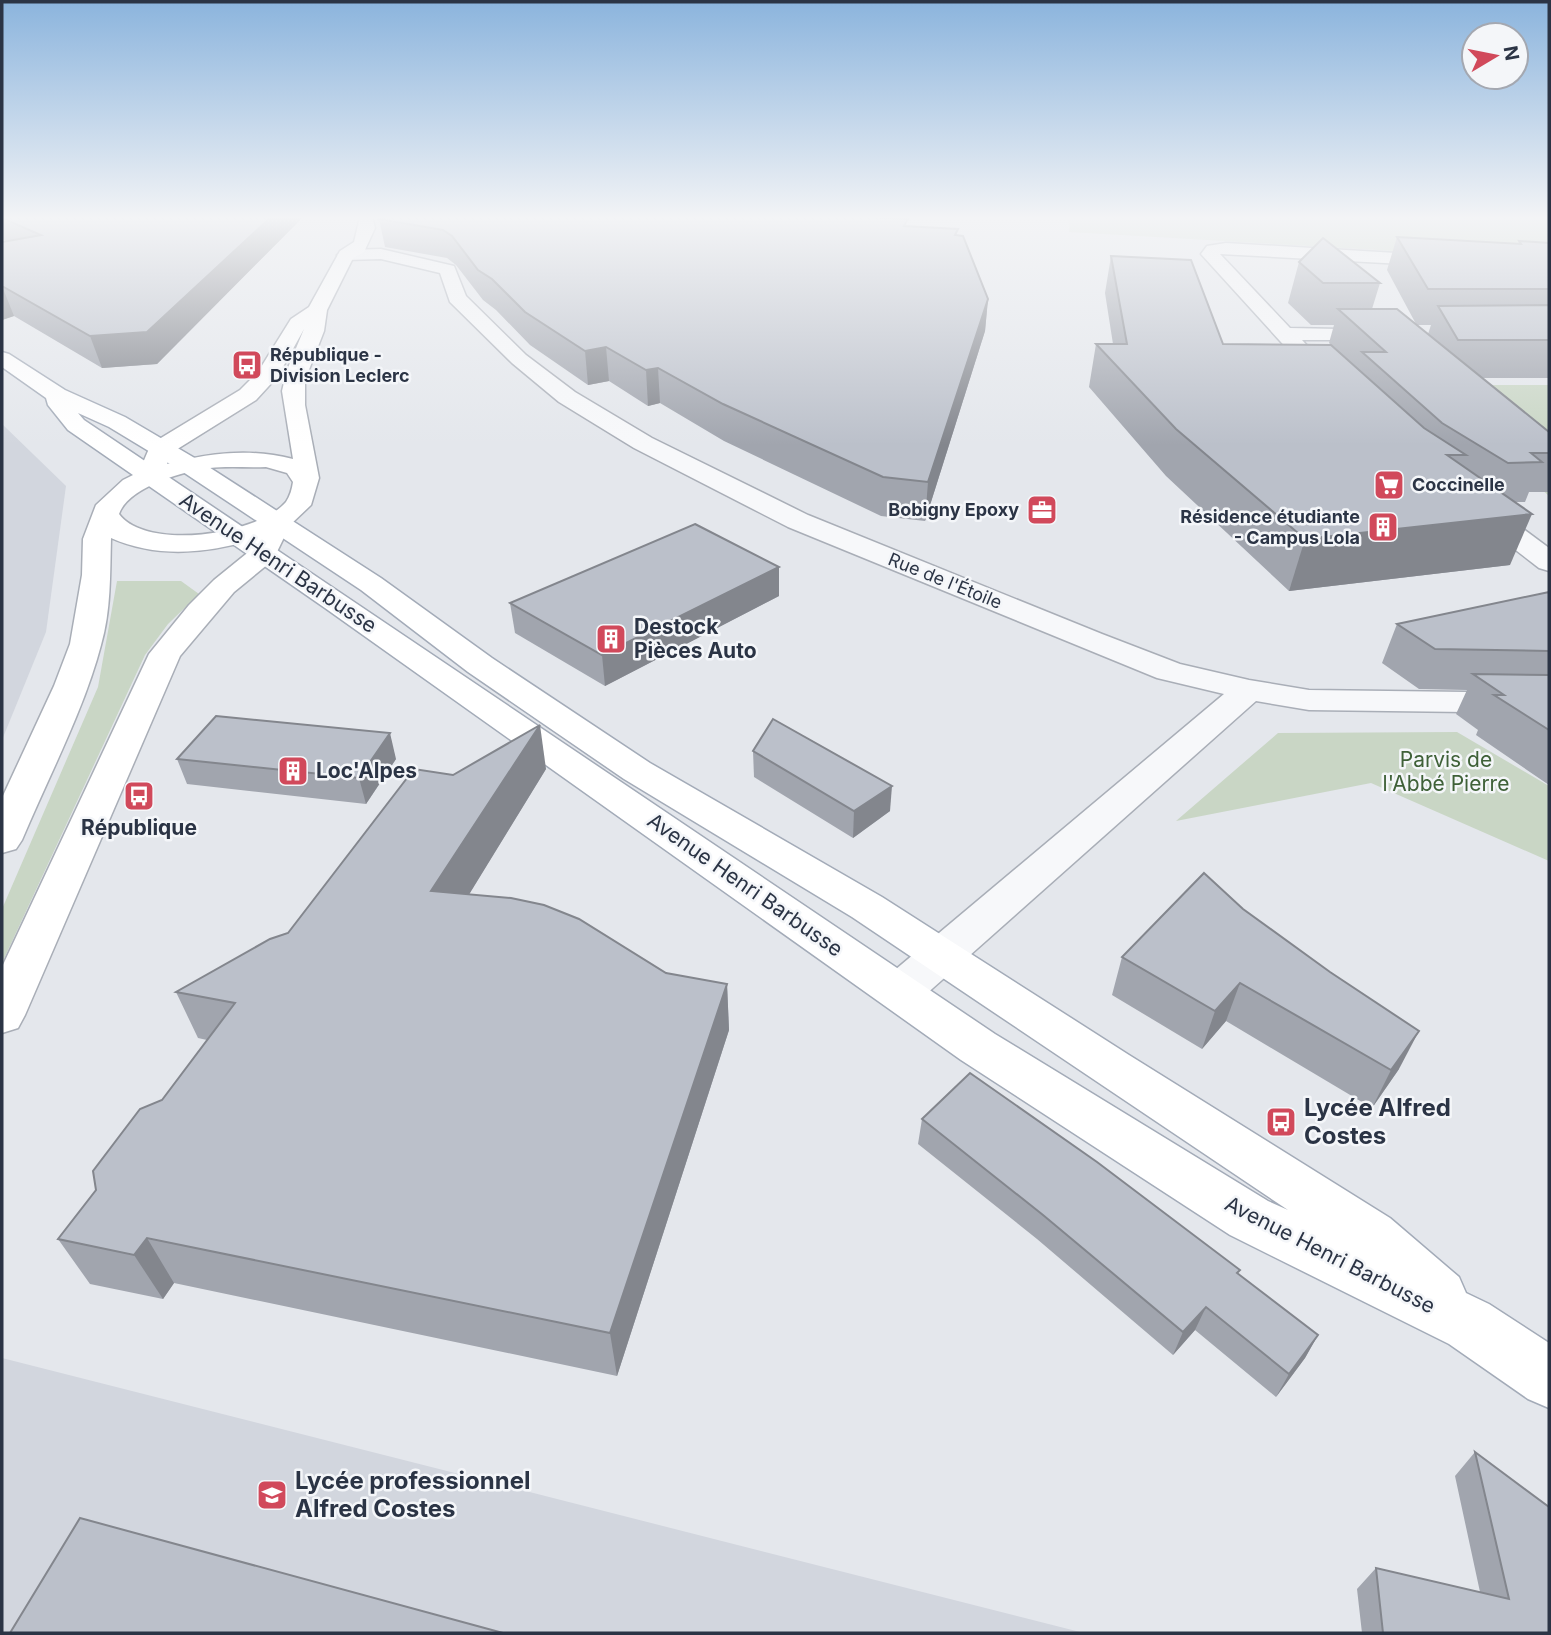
<svg xmlns="http://www.w3.org/2000/svg" width="1551" height="1635" font-family="Inter,sans-serif">
<style>
.built{fill:#d2d6de}
.green{fill:#c9d6c5}
.lines{fill:none;stroke-linecap:round;stroke-linejoin:round}
.minor-casing{stroke:#a9aeb7;stroke-width:3}
.secondary-casing{stroke:#a9aeb7;stroke-width:3}
.primary-casing{stroke:#a3abb8;stroke-width:3}
.minor{fill:#f7f8fa;fill-rule:evenodd}
.secondary{fill:#fff;fill-rule:evenodd}
.primary{fill:#fff;fill-rule:evenodd}
.wall{fill:#a1a5ae;fill-rule:evenodd}
.shaded-wall{fill:#83868d}
.building{fill:#bbc0ca;stroke:#83868d;stroke-width:2}
.labels{text-anchor:middle;stroke-width:5;stroke-linejoin:round;paint-order:stroke}
.far-poi-label{font-size:18px;font-weight:bold;fill:#2b3445;stroke:#f4f6f9;text-anchor:start}
.far-street-label{font-size:18px;fill:#2b3445;stroke:#f4f6f9}
.street-label{font-size:21px;fill:#2b3445;stroke:#f4f6f9}
.poi-label{font-size:21px;font-weight:bold;fill:#2b3445;stroke:#f4f6f9;text-anchor:start}
.park-label{font-size:21px;fill:#3f6138;stroke:#f4f6f9}
.near-poi-label{font-size:24px;font-weight:bold;fill:#2b3445;stroke:#f4f6f9;text-anchor:start}
</style>
<rect width="100%" height="100%" fill="#e4e7ec"/>
<g class="built">
<polygon points="2,424 66,486 46,632 2,740"/>
<polygon points="2,1358 1084,1633 2,1633"/>
</g>
<g class="green">
<polygon points="1070,216 1549,216 1549,260 1069,232"/>
<polygon points="1426,385 1549,385 1549,496"/>
<polygon points="117,581 181,581 199,594 168,624 145,655 2,963 2,909 98,687"/>
<polygon points="1457,732 1549,786 1549,861 1371,783 1176,821 1278,733"/>
</g>
<g class="lines">
<g class="minor-casing">
<g id="minor">
<polygon points="1226,243 1549,262 1549,272 1220,254 1290,328 1389,330 1392,334 1389,338 1382,340 1302,340 1340,381 1337,386 1321,386 1201,254 1207,246"/>
<polygon points="381,249 454,266 466,296 526,355 575,392 652,438 808,515 1102,634 1180,664 1249,680 1309,690 1549,693 1549,713 1309,710 1256,701 915,1004 899,1009 883,1004 876,992 883,980 1224,694 1157,678 788,527 634,448 559,402 512,363 450,302 440,273 381,259 346,260 337,255 346,250"/>
<polygon points="1478,500 1487,502 1549,548 1549,571 1539,568 1469,514 1465,508 1469,502"/>
</g>
</g>
<g class="secondary-casing">
<path id="secondary" d="M360,217h12l3,11 -11,24 -11,6 -26,52 -3,21 -19,49v25l14,73 -8,27 -21,20 -17,35 -39,32 -54,64 -155,359 -7,13 -16,5v-66l147,-313 40,-49 25,-25 37,-30 5,-11c-48,14 -98,20 -145,-1 -1,36 0,73 -10,107 -17,65 -53,133 -79,195l-6,9 -14,4v-55l52,-112 16,-42 12,-69 1,-36 13,-34 27,-25 16,-8 12,-28 89,-54 18,-18 33,-53 18,-12 31,-56 14,-9zM304,329l-17,41 -5,21 11,68c-43,-11 -84,-6 -126,5l4,-11 85,-53 22,-24zM266,467l21,6 6,9c-1,7 -3,14 -7,20 -28,33 -140,49 -167,12 9,-27 65,-43 91,-46 18,-2 38,0 56,-1z"/>
</g>
<g class="primary-casing">
<path id="primary" d="M2,352l7,2 56,36 60,27 73,43 183,118 111,80 158,105 232,134 247,158 261,163 69,59 7,16 23,11 60,39v65l-21,-9 -79,-55 -219,-109 -269,-175 -636,-452 -257,-178 -20,-25 -2,-7 -44,-31zM78,413l31,14 71,43 181,120 107,82 156,107 228,138 436,293 -20,-9 -273,-167 -911,-614z"/>
</g>
<use href="#minor" class="minor"/>
<use href="#secondary" class="secondary"/>
<use href="#primary" class="primary"/>
</g>
<g class="wall">
<polygon points="2,216 304,216 157,364 102,368 14,316 2,320 2,242 6,241 2,239"/>
<polygon points="379,219 907,226 957,235 988,299 985,331 925,521 881,516 724,441 660,403 648,406 609,381 588,385 530,345 496,310 483,300 456,265 447,258 385,247"/>
<path d="M1397,237l121,7 1,-3 30,2v135h-67l67,54v60h-20l-4,10h-11l-4,63 -221,26 -123,-115 -77,-89 7,-43h17l-8,-51 6,-37 112,88 108,1 -2,-2 5,-18h-23l-23,-22 11,-41 81,21 -8,26 44,15 -29,-54zM1416,325h15l-3,9z"/>
<polygon points="1549,592 1549,785 1476,735 1478,730 1456,714 1467,690 1419,689 1382,663 1397,624"/>
<polygon points="779,596 605,686 515,633 510,603"/>
<polygon points="753,751 890,811 853,838 754,777"/>
<polygon points="177,759 396,759 366,804 187,784"/>
<polygon points="546,769 469,894 666,973 727,984 729,1030 617,1376 174,1283 163,1299 90,1284 58,1239 96,1190 207,1040 198,1038 176,992 288,933 453,775"/>
<polygon points="1204,873 1399,1069 1372,1108 1226,1021 1202,1049 1112,995 1122,957"/>
<polygon points="922,1119 1238,1274 1318,1335 1305,1358 1276,1397 1195,1330 1173,1355 1037,1239 918,1144"/>
<polygon points="1475,1452 1549,1633 1362,1633 1357,1589 1376,1568 1480,1592 1455,1476"/>
</g>
<g class="shaded-wall">
<polygon points="272,216 304,216 157,364 102,368 90,336"/>
<polygon points="2,286 14,316 2,320"/>
<polygon points="988,299 985,331 925,521 928,482"/>
<polygon points="606,347 609,381 588,385 585,351"/>
<polygon points="658,368 660,403 648,406 646,370"/>
<polygon points="1532,514 1510,565 1289,591 1305,539"/>
<polygon points="779,567 779,596 605,686 602,655"/>
<polygon points="540,725 546,769 443,937 431,891"/>
<polygon points="390,733 396,759 366,804 359,778"/>
<polygon points="892,786 890,811 853,838 854,811"/>
<polygon points="1240,983 1226,1021 1202,1049 1215,1011"/>
<polygon points="727,984 729,1030 617,1376 610,1333"/>
<polygon points="1419,1031 1399,1069 1372,1108 1391,1070"/>
<polygon points="147,1238 174,1283 163,1299 134,1255"/>
<polygon points="1206,1307 1195,1330 1173,1355 1183,1332"/>
<polygon points="1318,1335 1305,1358 1276,1397 1289,1374"/>
</g>
<g class="building">
<polygon points="2,216 272,216 147,332 90,336 2,286 2,242 41,235 2,218"/>
<polygon points="386,216 852,216 908,219 904,226 958,229 955,235 963,236 988,299 928,482 883,477 723,404 658,368 646,370 606,347 585,351 525,312 492,279 478,270 452,236 443,230 379,219"/>
<polygon points="1397,237 1521,244 1519,241 1549,243 1549,289 1428,289"/>
<polygon points="1323,238 1380,283 1323,283 1299,262"/>
<polygon points="1111,256 1191,260 1223,344 1331,345 1424,428 1466,455 1447,455 1532,514 1305,539 1176,429 1096,344 1127,344"/>
<polygon points="1549,305 1549,340 1458,340 1438,306"/>
<polygon points="1338,309 1397,309 1549,432 1549,453 1531,453 1542,462 1508,463 1442,423 1362,352 1386,352"/>
<polygon points="695,524 779,567 602,655 510,603"/>
<polygon points="1549,592 1549,651 1435,649 1397,624"/>
<polygon points="1473,674 1549,675 1549,730 1494,695 1504,695"/>
<polygon points="216,716 390,733 359,778 177,759"/>
<polygon points="773,719 892,786 854,811 753,751"/>
<polygon points="540,725 431,891 511,898 544,905 579,919 666,973 727,984 610,1333 147,1238 134,1255 58,1239 96,1190 93,1171 140,1109 162,1100 235,1003 176,992 270,939 288,933 414,769 453,775"/>
<polygon points="1204,873 1243,909 1330,972 1419,1031 1391,1070 1240,983 1215,1011 1122,957"/>
<polygon points="970,1073 1097,1162 1240,1270 1237,1273 1318,1335 1289,1374 1206,1307 1183,1332 1043,1215 922,1119"/>
<polygon points="1475,1452 1549,1507 1549,1633 1383,1633 1376,1568 1509,1599"/>
<polygon points="80,1518 503,1633 10,1633"/>
</g>
<linearGradient id="sky" x2="0" y2="1"><stop stop-color="#8bb4dd"/><stop offset="0.49" stop-color="#f3f4f6"/><stop offset="1" stop-color="#f3f4f6" stop-opacity="0"/></linearGradient>
<rect width="1551" height="445" fill="url(#sky)"/>
<defs>
<g id="bus-square" transform="scale(1.575)"><rect x="-9" y="-9" width="18" height="18" rx="4" fill="#d1495b" stroke="#f4f6f9"/><path d="M-5-6H5V4H4V6H2V4H-2V6H-4V4H-5ZM-3.5-4V0h7V-4ZM-3.5 1.2v1.5H-2V1.2ZM2 1.2v1.5H3.5V1.2Z" fill="#fff"/></g>
<g id="supermarket-square" transform="scale(1.575)"><rect x="-9" y="-9" width="18" height="18" rx="4" fill="#d1495b" stroke="#f4f6f9"/><path d="M-6-5.5h2.5l.6 2H6L4.5 2H-2.5L-4.4-4H-6ZM-1.5 3.2a1.3 1.3 0 1 0 .1 0ZM3 3.2a1.3 1.3 0 1 0 .1 0Z" fill="#fff"/></g>
<g id="office-square" transform="scale(1.575)"><rect x="-9" y="-9" width="18" height="18" rx="4" fill="#d1495b" stroke="#f4f6f9"/><path d="M-6-3h4V-5.5h4V-3h4V5H-6ZM-1-4.5V-3h2v-1.5ZM-6 0V1H6V0Z" fill="#fff"/></g>
<g id="building-square" transform="scale(1.575)"><rect x="-9" y="-9" width="18" height="18" rx="4" fill="#d1495b" stroke="#f4f6f9"/><path d="M-4-6H4V6H1V3H-1V6H-4ZM-2.5-4.3h1.7v1.8h-1.7ZM.8-4.3h1.7v1.8H.8ZM-2.5-1h1.7V.8h-1.7ZM.8-1h1.7V.8H.8Z" fill="#fff"/></g>
<g id="school-square" transform="scale(1.575)"><rect x="-9" y="-9" width="18" height="18" rx="4" fill="#d1495b" stroke="#f4f6f9"/><path d="M0-5L7-2L0 1L-7-2ZM-4 1L0 2.5L4 1V4Q0 6-4 4Z" fill="#fff"/></g>
</defs>
<g fill-rule="evenodd">
<use href="#bus-square" x="247" y="365"/>
<use href="#supermarket-square" x="1389" y="485"/>
<use href="#office-square" x="1042" y="510"/>
<use href="#building-square" x="1383" y="527"/>
<use href="#building-square" x="611" y="639"/>
<use href="#building-square" x="293" y="771"/>
<use href="#bus-square" x="139" y="796"/>
<use href="#bus-square" x="1281" y="1122"/>
<use href="#school-square" x="272" y="1495"/>
</g>
<g class="labels">
<g class="far-poi-label">
<text x="270" y="361">République -<tspan x="270" dy="21">Division Leclerc</tspan></text>
<text x="1412" y="491">Coccinelle</text>
<text x="1019" y="516" text-anchor="end">Bobigny Epoxy</text>
<text x="1360" y="523" text-anchor="end">Résidence étudiante<tspan x="1360" dy="21">- Campus Lola</tspan></text>
</g>
<g class="far-street-label">
<text transform="translate(945 581) rotate(22)" y="6">Rue de l'Étoile</text>
</g>
<g class="street-label">
<text transform="translate(278 563) rotate(34)" y="7">Avenue Henri Barbusse</text>
<text transform="translate(745 885) rotate(35)" y="7">Avenue Henri Barbusse</text>
<text transform="translate(1330 1255) rotate(27)" y="7">Avenue Henri Barbusse</text>
</g>
<g class="poi-label">
<text x="634" y="634">Destock<tspan x="634" dy="24">Pièces Auto</tspan></text>
<text x="316" y="778">Loc'Alpes</text>
<text x="139" y="835" text-anchor="middle">République</text>
</g>
<g class="park-label">
<text x="1446" y="767">Parvis de<tspan x="1446" dy="24">l'Abbé Pierre</tspan></text>
</g>
<g class="near-poi-label">
<text x="1304" y="1116">Lycée Alfred<tspan x="1304" dy="28">Costes</tspan></text>
<text x="295" y="1489">Lycée professionnel<tspan x="295" dy="28">Alfred Costes</tspan></text>
</g>
</g>
<rect width="1551" height="1635" fill="none" stroke="#2b3445" stroke-width="7"/>
<g transform="translate(1495 56) rotate(80)"><circle r="33" fill="#f4f6f9" stroke="#a4a8b1" stroke-width="2"/>
<path d="M0-5L12 26L0 18L-12 26Z" fill="#d1495b"/>
<text y="-10" font-size="19" font-weight="bold" text-anchor="middle" fill="#2b3445">N</text>
</g>
</svg>
